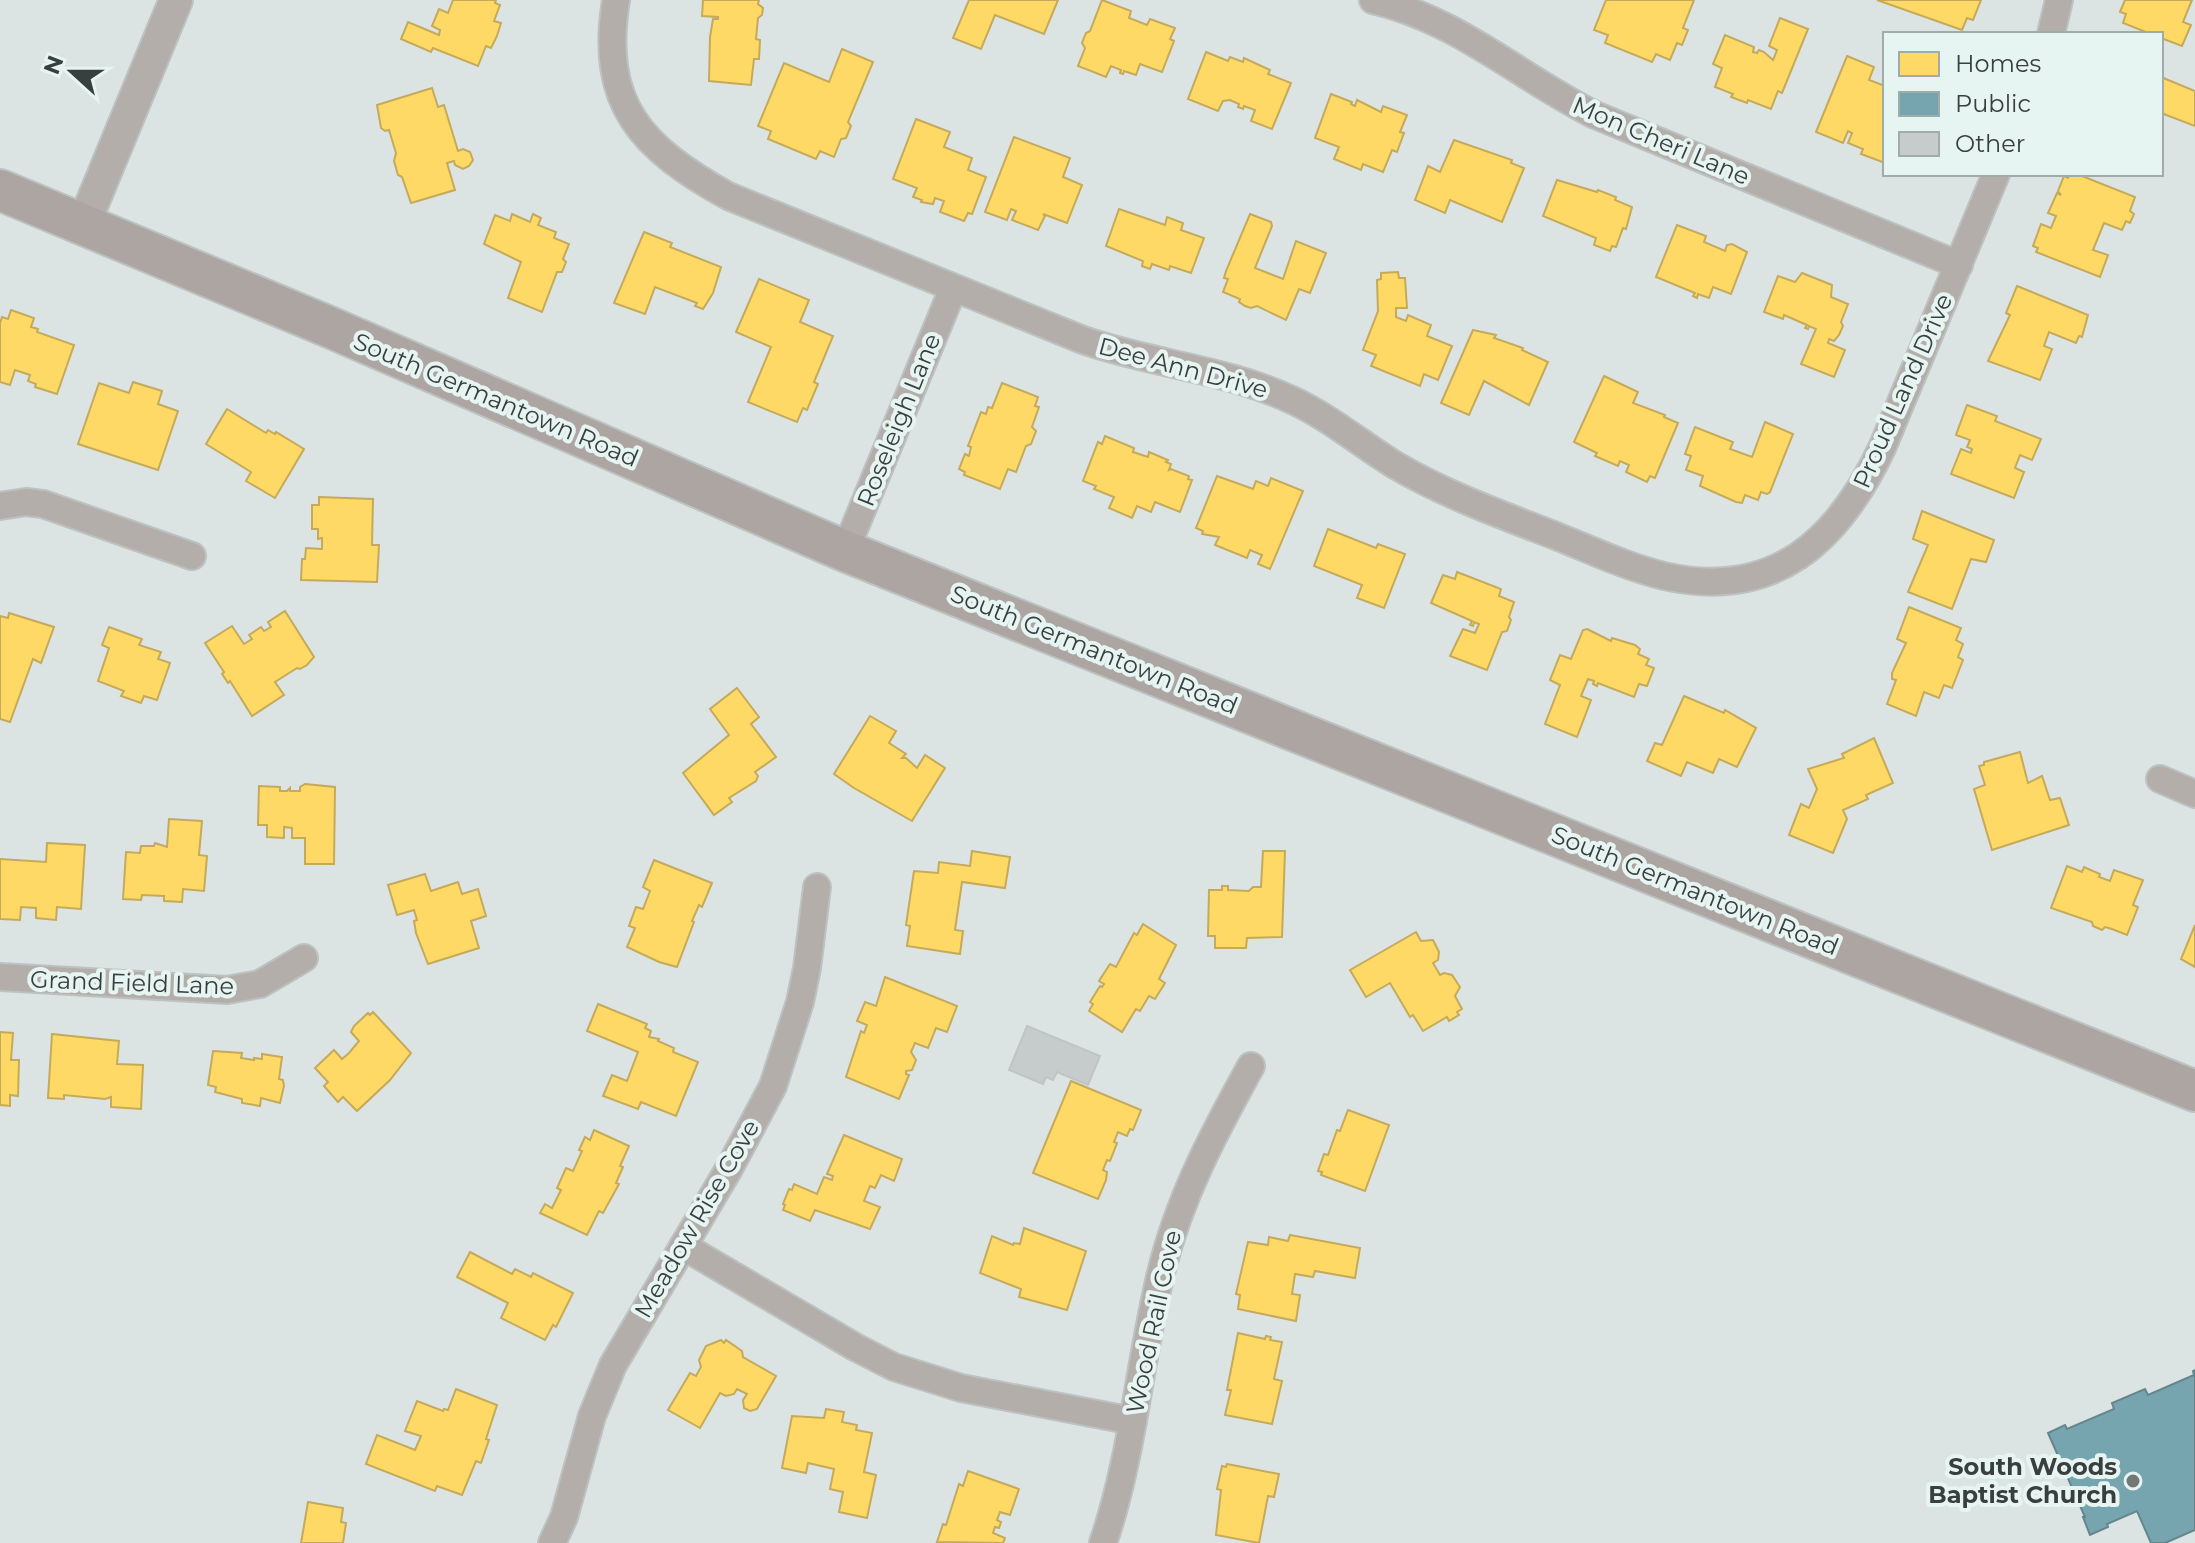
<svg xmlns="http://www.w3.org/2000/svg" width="2195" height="1543" font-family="Montserrat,sans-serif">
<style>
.homes{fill:#ffd966;stroke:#c4aa5a;stroke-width:2}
.public{fill:#76a5af;stroke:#64868d;stroke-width:2}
.building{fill:#c6cccb;stroke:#bec5c4;stroke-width:2}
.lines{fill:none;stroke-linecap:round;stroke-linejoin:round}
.minor-casing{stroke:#bcc2c1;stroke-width:30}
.tertiary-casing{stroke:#bcc2c1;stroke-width:36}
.primary-casing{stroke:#bcc2c1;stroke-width:44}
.minor{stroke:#b4aeaa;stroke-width:26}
.tertiary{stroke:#b4aeaa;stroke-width:32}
.primary{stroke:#aca5a2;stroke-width:40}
.poi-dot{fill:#727878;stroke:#e6f4f2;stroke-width:3}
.labels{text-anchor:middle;stroke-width:8;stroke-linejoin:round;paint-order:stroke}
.street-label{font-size:24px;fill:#393e3e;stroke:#e6f4f2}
.poi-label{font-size:24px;font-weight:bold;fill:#393e3e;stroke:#e6f4f2;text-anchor:end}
</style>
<rect width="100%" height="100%" fill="#dce4e3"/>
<g class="homes">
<polygon points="453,0 496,0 495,3 500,5 494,21 501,23 497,36 491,48 486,46 478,66 433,48 431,52 401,39 408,22 439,35 440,30 432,26 439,9 448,13"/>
<polygon points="703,0 759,0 758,4 763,8 762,15 758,18 756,39 760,40 759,59 754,59 751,85 709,81 710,37 713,19 718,19 718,17 702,16"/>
<polygon points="969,0 1058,0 1044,34 995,15 981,49 953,38"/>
<polygon points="1102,0 1131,11 1129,18 1147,25 1150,19 1175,28 1170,39 1174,41 1162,72 1140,64 1136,75 1124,71 1123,74 1120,73 1121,70 1111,66 1106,77 1078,66 1085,48 1082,43 1086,33 1090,31"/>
<polygon points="1606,0 1694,0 1683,28 1688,30 1682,45 1677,43 1670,60 1656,54 1652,62 1605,43 1608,35 1594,30"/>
<polygon points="1877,0 1981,0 1973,20 1967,18 1962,30"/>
<polygon points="2125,0 2192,0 2183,22 2191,25 2182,46 2161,38 2161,34 2151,34 2123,23 2126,14 2120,12"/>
<polygon points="1780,18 1808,29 1782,93 1778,91 1771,109 1748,100 1747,103 1731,97 1733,94 1715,87 1722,68 1713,64 1725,35 1754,47 1753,52 1757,53 1759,50 1764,52 1773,60 1777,50 1769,46"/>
<polygon points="842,49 873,62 848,122 851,126 846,138 841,139 834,157 820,151 816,159 768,139 771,131 758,126 784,63 829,82"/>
<polygon points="1206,52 1228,61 1230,57 1243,62 1244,58 1270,70 1268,74 1291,83 1272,129 1251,121 1255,110 1244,106 1243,109 1238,107 1239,104 1230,100 1223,101 1218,111 1188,99"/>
<polygon points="1847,56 1874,67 1869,80 1885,86 1885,163 1861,154 1863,149 1848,143 1852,133 1848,131 1843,143 1816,132"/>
<polygon points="2161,77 2195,91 2195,126 2161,113"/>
<polygon points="432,88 438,107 444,105 458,151 463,149 470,152 473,160 469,166 463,169 455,165 454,161 447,163 455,190 411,203 402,177 398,175 394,161 396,153 389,130 385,131 381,128 377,105"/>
<polygon points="1331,94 1352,102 1351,104 1355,106 1357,100 1381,112 1383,106 1407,115 1400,132 1404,133 1397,152 1392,150 1383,172 1363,164 1361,170 1334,159 1339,147 1315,138"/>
<polygon points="916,119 950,132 944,147 972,158 968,170 986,177 972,214 968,213 964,221 940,212 944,201 935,198 933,204 921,202 922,200 913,197 917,188 893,179"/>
<polygon points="1014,137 1070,158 1063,177 1082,185 1067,223 1043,214 1045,216 1038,230 1012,220 1016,211 1011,209 1007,220 985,212"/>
<polygon points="1454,140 1512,160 1511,163 1524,168 1502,222 1450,200 1445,213 1415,200 1428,166 1440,172"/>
<polygon points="2070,174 2077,174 2135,197 2130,211 2134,214 2130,223 2126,221 2122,230 2104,223 2093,250 2108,255 2100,277 2036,252 2038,248 2033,246 2041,224 2051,228 2056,216 2048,213 2057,193 2061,195 2058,191 2064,176 2068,178"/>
<polygon points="1557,180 1597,192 1598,190 1616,197 1615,200 1632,207 1626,229 1623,228 1616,247 1612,246 1610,251 1594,245 1596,238 1543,216"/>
<polygon points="1119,209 1165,225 1167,217 1183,223 1181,230 1204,238 1191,273 1170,266 1169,270 1152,264 1150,269 1142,266 1143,261 1106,246"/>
<polygon points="512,214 530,222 533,214 541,218 538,225 556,232 554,238 569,244 563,259 566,262 562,272 557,272 542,312 508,298 521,262 484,244 495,215 510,221"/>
<polygon points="1250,214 1271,222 1272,226 1255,268 1283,279 1296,241 1326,253 1310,293 1299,289 1286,320 1257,306 1251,308 1245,306 1239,302 1240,299 1223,292 1228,279 1224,278 1226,271"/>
<polygon points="1677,225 1706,236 1704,242 1725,251 1727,245 1732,244 1747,252 1731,294 1713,287 1709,298 1698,294 1697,298 1693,296 1695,293 1656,277"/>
<polygon points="644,232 672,243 670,247 721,267 713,293 703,309 695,306 697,303 655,287 645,314 614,303"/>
<polygon points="1398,272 1399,278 1405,278 1407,308 1396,308 1396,317 1406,321 1408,315 1431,325 1427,336 1452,346 1438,380 1424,374 1420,386 1371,366 1376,355 1363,350 1378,311 1377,280 1381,279 1381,273"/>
<polygon points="1802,273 1832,285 1831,297 1848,304 1841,322 1843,326 1839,335 1834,341 1829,339 1828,343 1845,350 1834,377 1801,364 1816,329 1809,326 1808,329 1805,328 1807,325 1784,315 1783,319 1764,312 1778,276 1795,282"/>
<polygon points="759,279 809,300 800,322 833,336 814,382 818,384 807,410 803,408 797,422 748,402 771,347 736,332"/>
<polygon points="2017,286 2088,315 2082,337 2079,336 2076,343 2049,332 2044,346 2052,349 2040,380 1988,361 2010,315 2006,313"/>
<polygon points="11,310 34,318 31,327 38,329 37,332 74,345 57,394 35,387 36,384 28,381 30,375 15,370 10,385 0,382 0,323 2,317 8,319"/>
<polygon points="1473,330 1496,335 1494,338 1523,348 1522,350 1548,362 1529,405 1484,381 1469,415 1441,403"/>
<polygon points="1604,376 1638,392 1633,403 1665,415 1664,417 1678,423 1655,478 1650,476 1647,482 1626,472 1629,465 1620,461 1618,466 1595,456 1597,453 1574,442"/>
<polygon points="133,382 162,391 158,404 178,411 158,470 78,444 99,383 129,393"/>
<polygon points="1002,383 1038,397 1035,406 1039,407 1032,427 1036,431 1031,444 1026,446 1016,472 1008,469 1000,489 964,475 965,472 959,469 965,454 969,456 971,447 968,446 981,412 986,414 988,407 992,408"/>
<polygon points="1967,405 1997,416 1995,421 2041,439 2032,460 2020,455 2015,468 2024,472 2014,498 1951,474 1961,449 1971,453 1972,449 1967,447 1970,440 1956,435"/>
<polygon points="227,409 266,433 268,430 275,434 276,432 304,449 275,498 246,481 251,472 206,444"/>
<polygon points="1765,422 1793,434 1770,492 1767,494 1761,492 1758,500 1745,495 1742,503 1736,502 1700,486 1703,476 1686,470 1691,456 1685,454 1695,427 1733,442 1730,449 1752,457"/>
<polygon points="1105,436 1134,448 1133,452 1148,457 1149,452 1168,460 1166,462 1171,464 1169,470 1171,469 1189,476 1188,479 1192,480 1180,512 1155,502 1151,512 1137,506 1132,518 1109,508 1114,497 1094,489 1096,486 1083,481 1098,442 1102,444"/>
<polygon points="1217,476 1253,489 1256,481 1268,486 1271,478 1303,491 1270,569 1258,564 1262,555 1250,550 1247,558 1215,545 1219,537 1202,534 1203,531 1196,528"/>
<polygon points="319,497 373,499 372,545 379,545 377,582 301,580 302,559 305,559 306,548 322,549 322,538 318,539 318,529 312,529 312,505 319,505"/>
<polygon points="1922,511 1994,540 1986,562 1971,559 1952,609 1908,592 1928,545 1913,539"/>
<polygon points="1328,529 1376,548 1378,544 1405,554 1384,608 1357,598 1362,585 1314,566"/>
<polygon points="1457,572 1501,589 1499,596 1514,602 1509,617 1511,620 1507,631 1502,632 1487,670 1450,656 1463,629 1475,633 1479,624 1474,622 1473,626 1470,625 1472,621 1431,603 1443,575 1455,579"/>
<polygon points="1909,607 1961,628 1956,640 1963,644 1958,657 1963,660 1952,688 1944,685 1939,698 1924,692 1916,716 1887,704 1896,680 1892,679 1892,673 1906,643 1897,639"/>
<polygon points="285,611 314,657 307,665 300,669 297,668 275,682 284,695 252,716 230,681 228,683 222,674 224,672 205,643 232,626 244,644 252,639 249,635 261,627 264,631 271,627 268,622"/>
<polygon points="9,613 54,627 41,663 33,659 10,722 0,719 0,616 8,618"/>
<polygon points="109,627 142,639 139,645 161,652 158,659 170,663 157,700 144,696 141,703 121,696 124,691 98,681 109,648 102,645"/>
<polygon points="1587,629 1611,641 1612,638 1635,645 1640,649 1638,654 1649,659 1646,665 1654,668 1647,686 1639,684 1634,697 1598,683 1597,686 1593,684 1594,681 1588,679 1581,696 1591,700 1577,737 1545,724 1560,685 1550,680 1560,655 1571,659 1583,630"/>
<polygon points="737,688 759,717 751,724 776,757 755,772 758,776 756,781 729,798 732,802 714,815 683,773 729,735 710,709"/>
<polygon points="1684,696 1724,713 1725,710 1756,728 1737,767 1719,759 1713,773 1687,762 1681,776 1647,761 1655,743 1662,745"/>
<polygon points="870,716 896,731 889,743 906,754 902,758 906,758 917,768 925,755 945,768 912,821 854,788 834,774"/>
<polygon points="1874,738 1893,783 1866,795 1868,799 1843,810 1847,819 1833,853 1789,835 1801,804 1809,808 1817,789 1808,769 1844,758 1842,754"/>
<polygon points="2020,752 2028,783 2042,776 2050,800 2060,798 2069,825 1992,850 1974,789 1985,785 1979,766 1984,765 1984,762"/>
<polygon points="305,784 335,787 334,864 305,864 305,838 292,838 292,828 284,827 284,838 267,837 267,825 258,825 259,786 280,787 280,791 287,791 290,788 290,791 300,791 300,787"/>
<polygon points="169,819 202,821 199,855 207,856 204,891 183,889 182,902 164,901 164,896 142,895 141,900 123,899 126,852 140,853 141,846 154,846 155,843 167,847"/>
<polygon points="47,843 85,845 81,909 57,907 56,920 36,918 36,908 21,907 20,920 0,919 0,859 46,862"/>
<polygon points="972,851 1010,857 1005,888 962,882 955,930 963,931 960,954 907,946 910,926 906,925 914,871 938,873 939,862 970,866"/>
<polygon points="1263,851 1285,851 1282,937 1247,938 1246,948 1215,948 1215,936 1208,936 1209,890 1222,890 1222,886 1228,886 1228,890 1249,891 1253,887 1261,887"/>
<polygon points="654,860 712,883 702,907 699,905 692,921 694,922 677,967 659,962 627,947 635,928 629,926 636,907 643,909 650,891 643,887"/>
<polygon points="2067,866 2082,872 2084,867 2100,874 2099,877 2110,881 2114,870 2143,880 2133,905 2138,907 2127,935 2112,929 2105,927 2102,930 2093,926 2092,922 2051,908"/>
<polygon points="425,874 431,891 458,882 462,894 478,889 486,916 471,921 479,948 428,964 416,933 414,921 417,920 414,910 397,915 388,885"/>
<polygon points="1143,924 1176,945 1159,979 1165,983 1155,999 1149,996 1140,1011 1136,1009 1122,1032 1089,1011 1093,1004 1090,1002 1100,986 1102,987 1104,984 1099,981 1110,964 1116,967 1134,933 1137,935"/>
<polygon points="2195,925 2195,967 2181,959"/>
<polygon points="1416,932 1421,941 1433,940 1439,952 1438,960 1433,963 1440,975 1444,973 1452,975 1460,987 1455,996 1462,1009 1457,1012 1459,1015 1449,1021 1447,1017 1423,1031 1413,1015 1410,1017 1390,983 1366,997 1350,970"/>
<polygon points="885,977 957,1006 947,1032 936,1028 928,1048 915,1043 911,1052 916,1060 912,1070 906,1071 906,1074 909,1075 899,1099 846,1077 861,1031 864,1033 867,1025 857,1021 865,1002 876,1006"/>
<polygon points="598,1004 647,1024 645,1028 651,1031 649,1037 659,1039 658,1041 674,1048 673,1052 698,1062 676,1116 641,1102 638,1109 603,1096 612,1075 627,1081 638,1052 587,1031"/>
<polygon points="373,1012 411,1053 390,1080 357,1111 343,1097 338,1102 324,1086 328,1082 315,1068 334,1050 342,1059 349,1053 359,1041 351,1032 354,1026 368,1013 370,1015"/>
<polygon points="0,1032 13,1033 11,1060 19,1060 18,1096 10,1095 10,1106 0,1105"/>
<polygon points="52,1034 119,1041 117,1064 143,1065 141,1109 111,1107 111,1097 105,1099 64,1095 64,1099 48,1098"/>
<polygon points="213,1051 242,1053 241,1058 254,1060 254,1058 262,1059 262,1054 282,1057 279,1079 283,1080 284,1086 280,1103 261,1098 260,1106 242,1103 242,1099 215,1092 216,1087 208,1085"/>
<polygon points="1071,1081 1141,1110 1133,1130 1130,1129 1127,1136 1118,1132 1114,1142 1117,1143 1110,1161 1107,1160 1103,1170 1107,1172 1106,1180 1098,1199 1033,1173"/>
<polygon points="1348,1110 1389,1125 1365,1191 1321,1175 1322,1172 1318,1171 1324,1154 1328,1155 1337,1130 1340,1131"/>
<polygon points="594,1130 629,1146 620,1166 623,1167 616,1183 619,1184 603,1213 599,1211 587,1235 540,1213 545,1204 552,1208 561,1190 557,1188 566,1168 573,1171 582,1151 579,1150 585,1137 590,1140"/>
<polygon points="844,1135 902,1159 894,1181 881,1175 875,1188 870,1186 864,1201 880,1207 870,1229 815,1210 810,1221 783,1210 785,1205 783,1204 789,1189 792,1190 794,1184 817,1194 824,1177 832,1180 833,1176 827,1174"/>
<polygon points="1024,1228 1086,1251 1067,1310 1019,1297 1021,1289 980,1273 992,1236 1013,1245 1014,1243 1020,1244"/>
<polygon points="1290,1235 1360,1248 1355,1278 1315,1271 1313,1277 1295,1274 1292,1294 1300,1295 1296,1321 1238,1309 1240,1295 1236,1294 1248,1242 1268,1245 1269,1237 1288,1241"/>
<polygon points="470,1252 512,1274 515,1269 531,1277 533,1273 573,1293 556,1327 553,1325 545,1340 501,1318 508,1303 457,1277"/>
<polygon points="1238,1333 1265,1339 1266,1336 1271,1337 1270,1340 1282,1342 1274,1379 1282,1381 1272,1424 1225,1415 1231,1390 1227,1390"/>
<polygon points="721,1340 724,1343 726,1340 742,1351 743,1357 776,1376 757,1409 750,1411 744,1408 743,1400 747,1394 737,1389 734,1394 726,1396 720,1393 700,1428 668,1410 690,1373 696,1376 701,1367 699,1360 706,1346"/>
<polygon points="456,1389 497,1405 486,1439 489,1440 481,1463 476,1461 462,1495 437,1486 435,1491 366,1464 377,1435 415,1450 421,1436 405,1431 417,1401 443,1411 444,1409 448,1410"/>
<polygon points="826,1409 844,1412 842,1422 857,1425 856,1430 872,1433 864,1472 876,1475 867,1518 839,1512 843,1492 830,1489 834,1469 808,1463 806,1473 782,1468 792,1416 824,1418"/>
<polygon points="1227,1464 1279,1474 1274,1497 1268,1496 1259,1543 1216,1535 1221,1490 1217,1489 1222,1466 1226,1467"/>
<polygon points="968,1471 1019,1489 1010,1515 1000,1512 997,1520 1001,1522 999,1528 995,1527 993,1533 1005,1538 1003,1543 937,1542 943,1524 946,1525 959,1484 963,1486"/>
<polygon points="308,1502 343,1508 341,1522 346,1523 343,1543 301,1543"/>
</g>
<polygon class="public" points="2195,1370 2195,1530 2165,1543 2151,1543 2137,1511 2107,1524 2108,1527 2090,1535 2083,1517 2085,1517 2048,1433 2065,1425 2067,1429 2114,1409 2112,1403 2145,1389 2148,1395 2194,1375 2193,1371"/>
<polygon class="building" points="1027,1026 1100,1056 1088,1085 1057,1072 1053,1080 1046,1077 1043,1084 1009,1070"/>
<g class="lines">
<g class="minor-casing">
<g id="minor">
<path d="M616,0c-17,105 26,148 112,196l355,144c69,24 143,29 209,60 37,17 69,44 103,65 49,29 107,50 161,71 35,14 71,31 108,40 110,25 174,-35 218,-128l114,-274"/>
<path d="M1373,0c84,19 146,77 222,115l364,150"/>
<polyline points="2051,34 2059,0"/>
<polyline points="0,506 26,502 43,504 192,556"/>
<polyline points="845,551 953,289"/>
<polyline points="2160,779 2195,794"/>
<polyline points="0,977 227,990 260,984 304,958"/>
<polyline points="683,1246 855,1347 894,1367 961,1388 1133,1421"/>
<polyline points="552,1543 564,1517 592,1416 613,1365 730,1167 773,1086 800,1002 807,968 817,887"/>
<path d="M1103,1543c30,-87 36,-180 58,-270 18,-75 53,-140 90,-207"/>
</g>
</g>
<g class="tertiary-casing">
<polyline id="tertiary" points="84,223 176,0"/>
</g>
<g class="primary-casing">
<polyline id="primary" points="0,190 327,326 845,551 2195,1091"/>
</g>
<use href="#minor" class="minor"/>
<use href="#tertiary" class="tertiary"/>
<use href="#primary" class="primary"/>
</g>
<circle class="poi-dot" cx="2133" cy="1481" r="8"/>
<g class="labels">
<g class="street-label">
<text transform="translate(1661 141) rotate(23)" y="8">Mon Cheri Lane</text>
<text transform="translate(1183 368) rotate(15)" y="8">Dee Ann Drive</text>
<text transform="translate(1903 391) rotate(-66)" y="8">Proud Land Drive</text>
<text transform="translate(496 400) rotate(23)" y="8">South Germantown Road</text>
<text transform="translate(899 420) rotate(-68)" y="8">Roseleigh Lane</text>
<text transform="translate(1094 650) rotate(22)" y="8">South Germantown Road</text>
<text transform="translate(1695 891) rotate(22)" y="8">South Germantown Road</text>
<text transform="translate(132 983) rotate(2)" y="8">Grand Field Lane</text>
<text transform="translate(697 1219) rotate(-60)" y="8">Meadow Rise Cove</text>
<text transform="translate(1154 1322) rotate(-78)" y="8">Wood Rail Cove</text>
</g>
<g class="poi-label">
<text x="2117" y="1475">South Woods<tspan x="2117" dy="28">Baptist Church</tspan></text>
</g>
</g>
<rect x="1883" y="32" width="280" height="144" fill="#e6f4f2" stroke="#a1abaa" stroke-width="2"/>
<rect x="1899" y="52" width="40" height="24" fill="#ffd966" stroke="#a1abaa" stroke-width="2"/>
<text x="1955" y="72" font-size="24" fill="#393e3e">Homes</text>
<rect x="1899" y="92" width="40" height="24" fill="#76a5af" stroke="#a1abaa" stroke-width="2"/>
<text x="1955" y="112" font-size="24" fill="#393e3e">Public</text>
<rect x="1899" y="132" width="40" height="24" fill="#c6cccb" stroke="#a1abaa" stroke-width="2"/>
<text x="1955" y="152" font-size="24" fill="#393e3e">Other</text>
<g transform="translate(72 72) rotate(291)" stroke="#e6f4f2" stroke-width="6" paint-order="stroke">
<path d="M0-6L14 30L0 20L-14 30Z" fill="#393e3e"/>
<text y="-12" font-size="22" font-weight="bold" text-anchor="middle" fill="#393e3e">N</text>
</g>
</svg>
